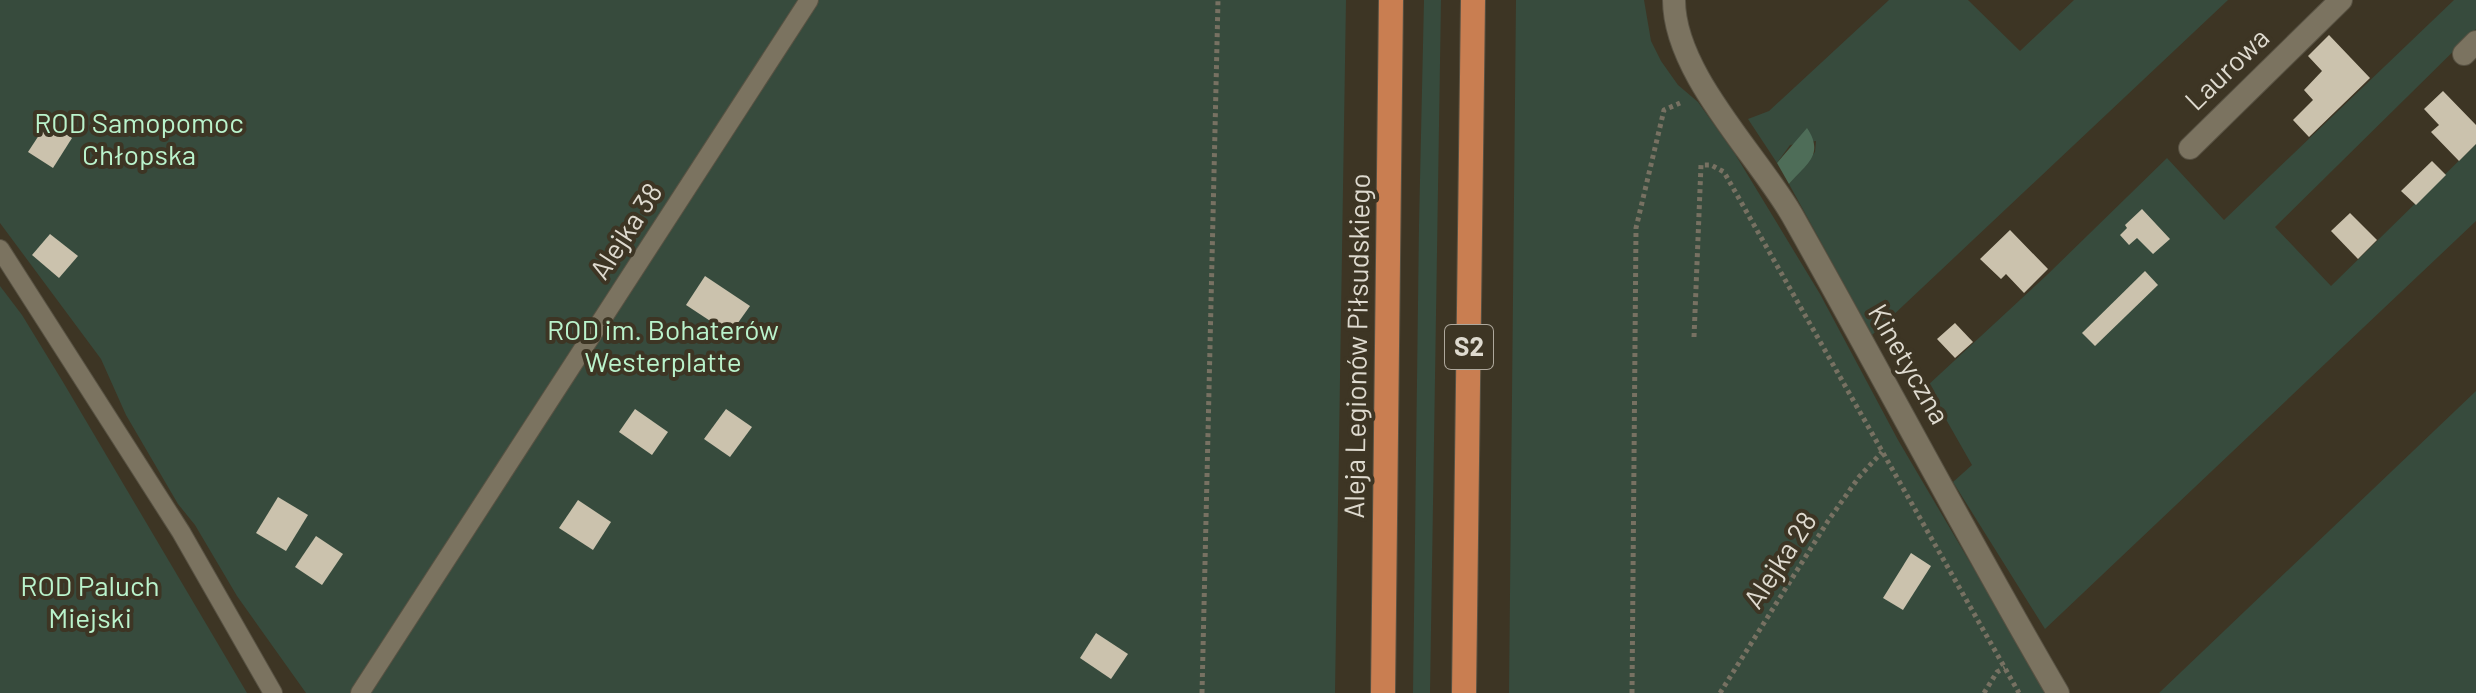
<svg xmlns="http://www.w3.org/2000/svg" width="2476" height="693" font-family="Barlow,sans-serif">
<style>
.green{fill:#374b3d}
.forest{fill:#4e6d58}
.building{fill:#cbc2ad}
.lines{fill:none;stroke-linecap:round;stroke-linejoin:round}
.service-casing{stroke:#585243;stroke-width:20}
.minor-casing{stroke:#585243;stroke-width:24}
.motorway-casing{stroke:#585243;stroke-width:26}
.path{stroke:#777162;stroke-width:5;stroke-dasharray:4 4;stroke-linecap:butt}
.service{stroke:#7b7360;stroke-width:18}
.minor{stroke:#7b7360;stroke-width:22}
.motorway{stroke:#c97e51;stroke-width:24}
.labels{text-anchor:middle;stroke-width:8;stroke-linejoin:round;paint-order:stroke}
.shield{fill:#3d3524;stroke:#aea89c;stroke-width:2}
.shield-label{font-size:26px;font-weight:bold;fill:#dedacf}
.street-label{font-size:28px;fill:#dedacf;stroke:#3d3524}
.park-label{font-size:28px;fill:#baf3cc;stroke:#3d3524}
</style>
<rect width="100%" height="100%" fill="#3d3524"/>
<g class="green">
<polygon points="0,0 1346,0 1335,693 306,693 237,596 195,525 178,504 126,415 101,359 0,223"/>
<polygon points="1424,0 1441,0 1430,693 1413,693 1419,225"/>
<polygon points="1516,0 1644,0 1651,41 1661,61 1678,85 1698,102 1735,154 1820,294 1898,440 2047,693 1509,693"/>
<polygon points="1889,0 1968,0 2020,51 2074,0 2228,0 1872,335 1789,184 1815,152 1816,141 1790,145 1777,163 1748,119 1769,111"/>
<polygon points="2454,0 2476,0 2476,29 2275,227 2331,286 2476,144 2476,221 2045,629 1953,482 1972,465 1927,386 2048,274 2167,158 2224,220"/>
<polygon points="0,286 22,315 63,382 247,693 0,693"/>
<polygon points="2476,391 2476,693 2159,693"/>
</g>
<path class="forest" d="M1807,128c18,27 -1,36 -18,56l-12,-21z"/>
<g class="building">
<polygon points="2329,35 2370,78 2309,137 2293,120 2313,100 2304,90 2322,71 2308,56"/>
<polygon points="2443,91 2476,125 2476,144 2459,161 2431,132 2439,125 2424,109"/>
<polygon points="47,123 72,138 53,168 28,152"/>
<polygon points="2432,161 2446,175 2416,205 2401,191"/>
<polygon points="2142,209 2170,239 2153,254 2137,238 2129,245 2120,235 2127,228 2125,225"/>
<polygon points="2350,213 2377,240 2358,259 2331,231"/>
<polygon points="2010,230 2048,269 2024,293 2006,274 2001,279 1980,259"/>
<polygon points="50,234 78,256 59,278 32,255"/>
<polygon points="2145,271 2158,285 2095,346 2082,333"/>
<polygon points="705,276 750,306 730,334 686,305"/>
<polygon points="1955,323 1973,342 1955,358 1937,339"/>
<polygon points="635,409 668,432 652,455 619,432"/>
<polygon points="726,409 752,427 730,457 704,439"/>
<polygon points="278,497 308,515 286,551 256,533"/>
<polygon points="578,500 611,522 593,550 559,528"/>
<polygon points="316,536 343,554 322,585 295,567"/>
<polygon points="1911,553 1931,566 1903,610 1883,598"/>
<polygon points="1096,633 1128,654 1111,679 1080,658"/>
</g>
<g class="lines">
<g class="service-casing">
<g id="service">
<polyline points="0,249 181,532 273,693"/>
<polyline points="360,693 809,0"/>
</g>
</g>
<g class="minor-casing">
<g id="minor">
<path d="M1674,0c0,73 82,153 118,215 90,159 174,321 266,478"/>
<polyline points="2464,54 2476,42"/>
<polyline points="2190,148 2341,0"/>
</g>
</g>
<g class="motorway-casing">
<g id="motorway">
<polyline points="1383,693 1391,0"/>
<polyline points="1464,693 1473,0"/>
</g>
</g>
<g class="path">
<polyline points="1694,337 1701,165 1711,165 1724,172 2019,693"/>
<polyline points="1202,693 1218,0"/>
<polyline points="1632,693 1636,228 1664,110 1680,103"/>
<polyline points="1720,693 1828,521 1859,477 1882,452"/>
<polyline points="1984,693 1997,672 2005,668"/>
</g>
<use href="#service" class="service"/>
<use href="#minor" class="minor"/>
<use href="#motorway" class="motorway"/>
</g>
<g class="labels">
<rect class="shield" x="1445" y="325" width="48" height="44" rx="6"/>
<g class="shield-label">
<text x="1469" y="356">S2</text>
</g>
<g class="street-label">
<text transform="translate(2227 69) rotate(-44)" y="10">Laurowa</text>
<text transform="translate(626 231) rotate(-57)" y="10">Alejka 38</text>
<text transform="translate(1357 346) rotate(-89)" y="10">Aleja Legionów Piłsudskiego</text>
<text transform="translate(1909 364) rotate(60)" y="10">Kinetyczna</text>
<text transform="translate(1780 560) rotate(-57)" y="10">Alejka 28</text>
</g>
<g class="park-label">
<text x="139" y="133">ROD Samopomoc<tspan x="139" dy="32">Chłopska</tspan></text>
<text x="663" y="340">ROD im. Bohaterów<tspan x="663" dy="32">Westerplatte</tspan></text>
<text x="90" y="596">ROD Paluch<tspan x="90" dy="32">Miejski</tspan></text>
</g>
</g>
</svg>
